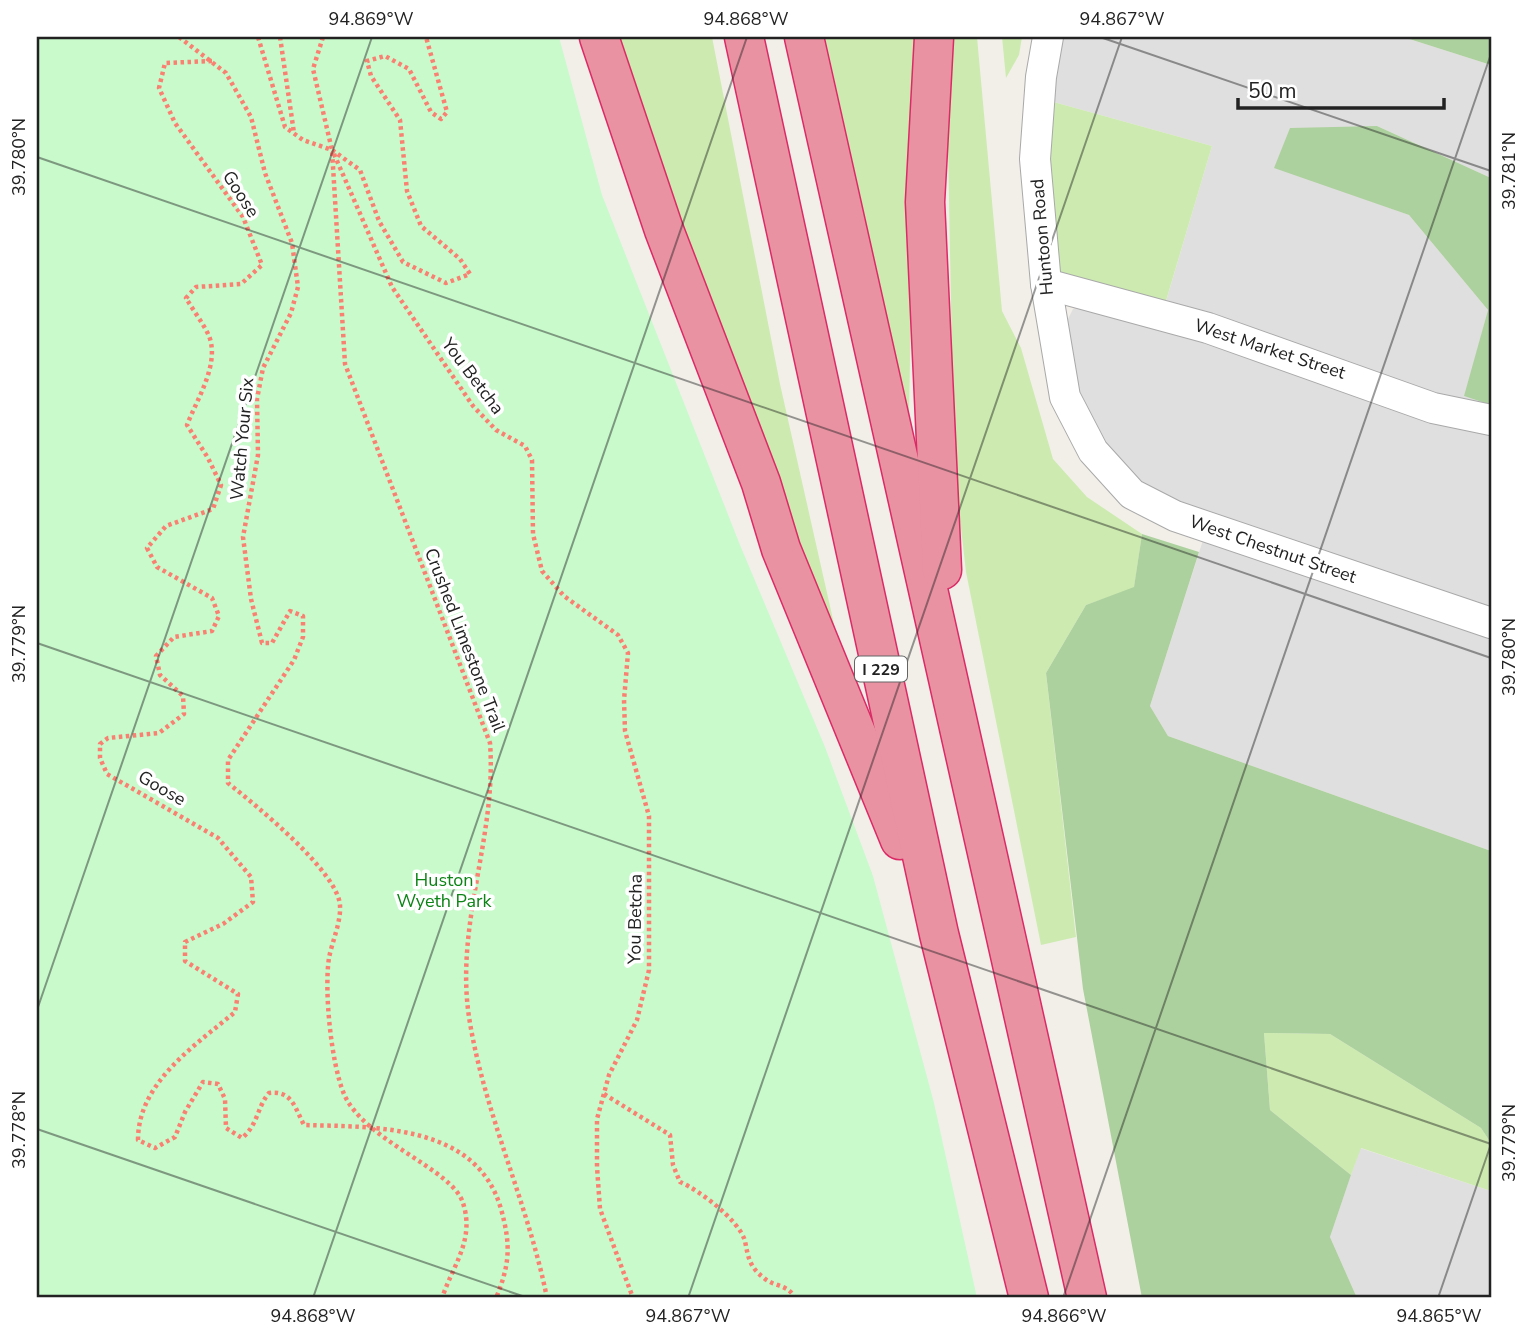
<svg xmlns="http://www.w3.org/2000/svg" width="1528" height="1335" font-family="'Nunito Sans',sans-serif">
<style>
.residential{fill:#e0dfdf}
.grass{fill:#cdebb0}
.forest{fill:#add19e}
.park{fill:#c8facc}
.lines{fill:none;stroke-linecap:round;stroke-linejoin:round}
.minor-casing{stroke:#a9a9a9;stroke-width:32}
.motorway-casing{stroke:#dc2a67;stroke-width:41}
.path{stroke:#fa8072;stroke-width:4.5;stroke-dasharray:3.5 3.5;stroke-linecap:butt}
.minor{stroke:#fff;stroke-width:30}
.motorway{stroke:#e892a2;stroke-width:38}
.ticks{fill:none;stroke:#222;stroke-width:2;stroke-opacity:0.45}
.labels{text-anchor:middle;stroke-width:7;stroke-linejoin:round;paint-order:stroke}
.shield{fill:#fff;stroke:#646464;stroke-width:2}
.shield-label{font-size:16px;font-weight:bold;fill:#222}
.street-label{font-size:18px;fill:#222;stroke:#fff}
.park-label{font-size:18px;fill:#0c8416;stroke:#fff}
.neatline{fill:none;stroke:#222;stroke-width:2.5}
.ticks-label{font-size:18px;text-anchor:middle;fill:#222}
</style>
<rect width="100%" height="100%" fill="#f2efe9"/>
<g class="residential">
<polygon points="1057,37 1403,37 1491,65 1491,178 1377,126 1275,167 1409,215 1488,310 1465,396 1491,405 1491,851 1168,736 1150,706 1211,515 1164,496 1130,475 1101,439 1077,391 1065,325 1073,309 1087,304 1159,325 1212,146 1050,101"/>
<polygon points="1360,1148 1491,1191 1491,1298 1357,1298 1330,1237"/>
</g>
<g class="grass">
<polygon points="593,37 712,37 780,384 850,695"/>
<polygon points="825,37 916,37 909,414"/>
<polygon points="946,37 977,37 1002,311 1021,348 1053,459 1087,497 1142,534 1134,588 1086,605 1046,673 1076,937 1041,945 966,572 954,467"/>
<polygon points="1002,37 1022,37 1019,55 1006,78"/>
<polygon points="1050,101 1212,146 1163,311 1070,283 1048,259"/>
<polygon points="1264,1033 1330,1034 1481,1128 1491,1143 1491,1191 1361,1148 1351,1175 1270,1110"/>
</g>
<g class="forest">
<polygon points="1403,37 1491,37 1491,65"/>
<polygon points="1377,126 1491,178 1491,405 1464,396 1488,310 1409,215 1274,168 1290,128"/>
<polygon points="1142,534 1199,552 1150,706 1168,736 1491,851 1491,1143 1481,1128 1330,1034 1264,1033 1270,1110 1351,1175 1330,1237 1357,1298 1142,1298 1083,989 1046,673 1086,605 1134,587"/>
</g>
<polygon class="park" points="37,37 559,37 602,195 740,545 825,747 873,876 934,1103 977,1298 46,1298 37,1295"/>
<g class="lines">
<g class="minor-casing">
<g id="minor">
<polyline points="1048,37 1041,77 1035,159 1046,284 1065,397 1093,451 1132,494 1175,516 1491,623"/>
<polyline points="1046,284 1208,328 1433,408 1491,420"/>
</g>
</g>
<g class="motorway-casing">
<g id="motorway">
<polyline points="599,37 664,230 761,483 781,549 900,840"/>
<polyline points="744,37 939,934 1029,1298"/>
<polyline points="804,37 1087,1298"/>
<polyline points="934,37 925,202 942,570"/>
</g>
</g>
<g class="path">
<path d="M179,37l47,36 25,44 14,56 27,70 6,44 -7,26 -28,55 -6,31 1,56 -15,82 8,62 11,44h10l18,-32 13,5v21l-9,23 -66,100v23c26,21 111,89 112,123 1,16 -8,36 -11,52 -5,32 2,105 15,136 20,47 109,75 119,109 12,37 -10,62 -21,95"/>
<polyline points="258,37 285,127 303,140 332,150 360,170 379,221 403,262 446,283 470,274 460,259 421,226 407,191 400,120 371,76 367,61 385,56 409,69 431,112 441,119 447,112 426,37"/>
<polyline points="280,37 294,133"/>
<path d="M323,37l-10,32 19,81 13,214 145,379c7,93 -35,180 -21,274 15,96 59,186 78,281"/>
<path d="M212,61l-47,2 -6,25 16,35 68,94 19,48 -21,19 -45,3 -10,11c7,12 17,25 23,38 11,28 -12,63 -22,89l21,33 13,27 -8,24 -47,17 -19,22 10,19 55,31 7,18 -7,15 -38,6 -18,19 4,19 23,21 1,18 -25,19 -51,5 -8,6v14l7,16 111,64 33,39 2,25 -30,22 -38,18v19l53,33 -3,18c-39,33 -97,70 -97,128l17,8 20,-11 10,-25 18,-30 15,2 7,15 1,29 16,10c16,-13 15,-31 27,-45 23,-3 26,15 35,32 72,2 173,-1 197,84 10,36 9,55 -5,89"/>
<polyline points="334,154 392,287 473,406 496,430 525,446 532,460 533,534 542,571 564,596 618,635 628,653 624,700 625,731 649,816 649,970 637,1020 609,1075 597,1119 597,1167 600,1209 633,1298"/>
<path d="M604,1094l66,41 3,30 7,17c19,8 59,38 65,59 3,15 4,26 19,37 10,9 24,6 31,20"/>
</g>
<use href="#minor" class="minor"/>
<use href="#motorway" class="motorway"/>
</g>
<path class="ticks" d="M1100,37l391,134M37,157l1454,501M37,643l1454,501M37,1010l335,-973M37,1129l491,169M313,1298l434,-1261M688,1298l434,-1261M1063,1298l428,-1244M1438,1298l53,-154"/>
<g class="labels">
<rect class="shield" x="855" y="656.5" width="52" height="25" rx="5"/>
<g class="shield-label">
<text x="881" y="675">I 229</text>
</g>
<g class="street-label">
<text transform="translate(241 194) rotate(57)" y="6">Goose</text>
<text transform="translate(1042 237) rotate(-95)" y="6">Huntoon Road</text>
<text transform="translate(1270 349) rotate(18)" y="6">West Market Street</text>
<text transform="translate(473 376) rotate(53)" y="6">You Betcha</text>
<text transform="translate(242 439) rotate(-85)" y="6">Watch Your Six</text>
<text transform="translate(1273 549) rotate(19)" y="6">West Chestnut Street</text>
<text transform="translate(465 640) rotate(69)" y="6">Crushed Limestone Trail</text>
<text transform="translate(162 788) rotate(30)" y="6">Goose</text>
<text transform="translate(635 919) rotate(-89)" y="6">You Betcha</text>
</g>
<g class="park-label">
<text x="444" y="886">Huston<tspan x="444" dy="21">Wyeth Park</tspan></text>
</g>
</g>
<rect width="1528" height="1335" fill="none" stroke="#ffffff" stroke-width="77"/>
<path d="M1238 98v10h206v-10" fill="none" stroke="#222222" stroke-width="3.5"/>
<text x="1248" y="98" font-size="21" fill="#222222" stroke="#ffffff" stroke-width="5" paint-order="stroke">50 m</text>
<rect x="38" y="38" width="1452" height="1258" class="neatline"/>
<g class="ticks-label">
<text x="371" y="25">94.869°W</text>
<text x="746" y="25">94.868°W</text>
<text x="1122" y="25">94.867°W</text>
<text transform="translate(19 157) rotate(-90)" y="6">39.780°N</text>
<text transform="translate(1509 171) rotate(-90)" y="6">39.781°N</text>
<text transform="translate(19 644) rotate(-90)" y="6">39.779°N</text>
<text transform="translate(1509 657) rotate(-90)" y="6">39.780°N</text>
<text transform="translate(19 1130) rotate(-90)" y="6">39.778°N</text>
<text transform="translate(1509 1143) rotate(-90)" y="6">39.779°N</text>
<text x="313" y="1322">94.868°W</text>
<text x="688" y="1322">94.867°W</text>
<text x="1064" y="1322">94.866°W</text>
<text x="1439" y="1322">94.865°W</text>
</g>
</svg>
